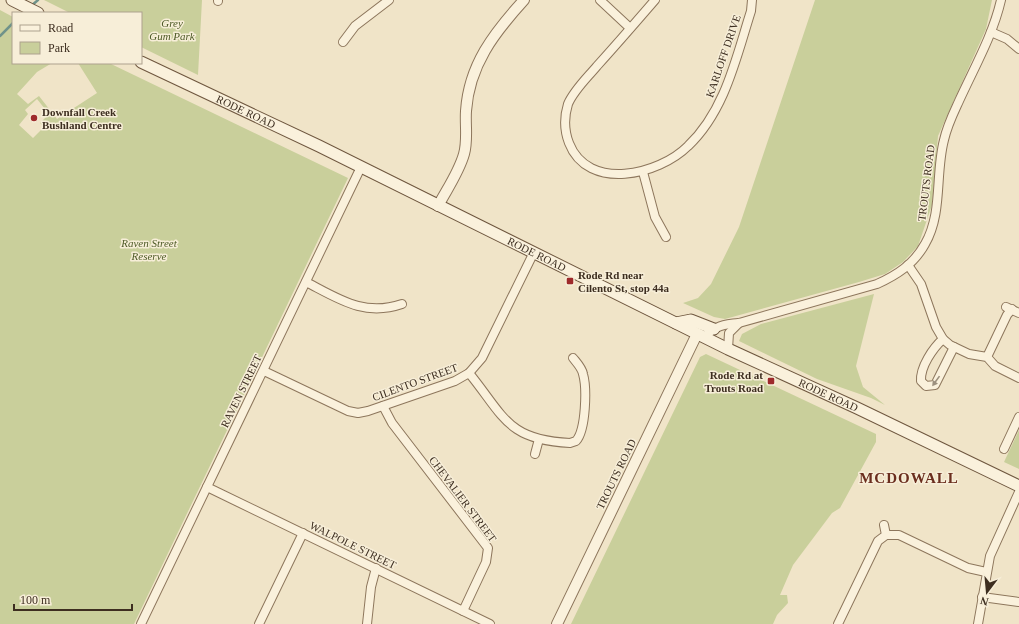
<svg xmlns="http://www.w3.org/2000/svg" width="1019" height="624" font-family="'Times New Roman',serif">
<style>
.green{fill:#c9cf9b;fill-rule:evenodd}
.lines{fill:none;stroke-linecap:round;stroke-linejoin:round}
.stream{stroke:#6f938a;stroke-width:2.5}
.minor-casing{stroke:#8d765c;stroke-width:10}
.tertiary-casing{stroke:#8d765c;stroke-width:12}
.secondary-casing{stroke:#6f573f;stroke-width:13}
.minor{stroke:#faf1dc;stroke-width:8}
.tertiary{stroke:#faf1dc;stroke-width:10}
.secondary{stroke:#faf1dc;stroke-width:11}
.oneway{fill:#9c907e}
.poi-dot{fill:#9e2a2b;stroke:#f7eed8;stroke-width:1.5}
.labels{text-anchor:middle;stroke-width:3;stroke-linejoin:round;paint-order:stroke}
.park-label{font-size:11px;font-style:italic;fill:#4d5a26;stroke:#f7eed8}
.street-label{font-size:11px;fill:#3d2e20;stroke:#f7eed8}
.poi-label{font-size:11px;font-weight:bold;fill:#3d2e20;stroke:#f7eed8;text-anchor:start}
.district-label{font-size:15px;font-weight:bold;letter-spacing:1px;fill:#6b2e1e;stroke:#f7eed8}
</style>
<rect width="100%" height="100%" fill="#f0e4c8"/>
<g class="green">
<polygon points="44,0 202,0 198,75 141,47 141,13 70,13"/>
<polygon points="815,0 992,0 986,29 938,136 932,205 918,246 903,262 885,274 859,282 725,319 714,317 683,303 698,298 711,284 739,227"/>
<path d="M0,10l13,7v46h39l-15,9 -20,22 11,10 11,-8 18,23 40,-26 -19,-30h31l239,115 -214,446h-134zM37,99l12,15 -9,9 4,4 -11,11 -14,-13 9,-11 -3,-4z"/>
<polygon points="874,294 856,366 863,387 885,405 871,398 817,379 739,341 742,334 761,324"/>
<polygon points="706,354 876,434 876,442 840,508 832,513 793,565 780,595 787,595 788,603 777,615 773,624 571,624 700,357"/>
<polygon points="1019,430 1019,469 1004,462"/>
</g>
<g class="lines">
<g class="stream">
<polyline points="31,6 38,0"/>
<polyline points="0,36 13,23"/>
</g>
<g class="minor-casing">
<g id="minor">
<polyline points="218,0 218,1"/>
<polyline points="600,0 630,28"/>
<path d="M655,0c-19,22 -38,44 -58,66 -10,12 -23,24 -29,38 -4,13 -4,26 1,39 19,49 90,32 119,3 37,-35 48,-88 63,-135l1,-11"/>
<polyline points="991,32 1007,39 1019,49"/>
<polyline points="343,42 355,26 389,0"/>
<polyline points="643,172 655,217 666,237"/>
<polyline points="908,265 921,284 936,327 943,339 950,345 969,354 987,357 995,366 1019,378"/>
<path d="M306,282c33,17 58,35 96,22"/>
<polyline points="1006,307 1019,313"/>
<path d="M705,337c9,-11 20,-13 34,-14l138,-39c20,-9 37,-20 48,-40 18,-31 10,-70 19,-104 3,-14 9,-26 15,-39 15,-33 34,-66 42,-101"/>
<path d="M943,339c-10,9 -23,28 -22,42l5,5 9,-1 19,-38"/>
<polyline points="728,349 729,333 739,323"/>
<polyline points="987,357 1007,315 1012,309"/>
<polyline points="264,371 348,411 358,413 368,411 455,381 469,373 482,358 534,252"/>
<path d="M469,373c35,43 38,67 101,70l6,-2c10,-11 11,-53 7,-67 -1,-6 -6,-11 -10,-16"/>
<polyline points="383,406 392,423 488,548 486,562 463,611"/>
<polyline points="1004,449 1019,417"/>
<polyline points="535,454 539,439"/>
<polyline points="207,487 490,624"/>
<polyline points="886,535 899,535 968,568 986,572"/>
<polyline points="982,597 1019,602"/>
<polyline points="141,624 361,167"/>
<polyline points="259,624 303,533"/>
<polyline points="367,624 371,587 376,568"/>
<polyline points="838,624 878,541 886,535 884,525"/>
<polyline points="978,624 990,556 1019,492"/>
</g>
</g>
<g class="tertiary-casing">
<g id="tertiary">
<path d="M438,206c9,-17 21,-34 26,-52 4,-14 1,-29 2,-43 3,-46 28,-78 58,-111"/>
<polyline points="557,624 697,334"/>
</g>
</g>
<g class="secondary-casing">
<g id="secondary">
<polyline points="12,0 38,13"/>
<path id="s1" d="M141,62l178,84 409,203 129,59 162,78"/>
<polyline points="676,323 691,320 714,329"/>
</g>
</g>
<use href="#minor" class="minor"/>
<use href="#tertiary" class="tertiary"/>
<use href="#secondary" class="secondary"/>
</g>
<defs><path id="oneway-solid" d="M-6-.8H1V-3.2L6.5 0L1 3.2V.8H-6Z"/></defs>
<use class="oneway" href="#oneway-solid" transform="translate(936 381) rotate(126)"/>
<g class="poi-dot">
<circle cx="34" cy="118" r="4"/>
<rect x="566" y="277" width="8" height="8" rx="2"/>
<rect x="767" y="377" width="8" height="8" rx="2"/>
</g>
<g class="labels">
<g class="park-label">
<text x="172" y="27">Grey<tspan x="172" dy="13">Gum Park</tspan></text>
<text x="149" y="247">Raven Street<tspan x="149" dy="13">Reserve</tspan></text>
</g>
<g class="street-label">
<text transform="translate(723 56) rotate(-71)" y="4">KARLOFF DRIVE</text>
<text dy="4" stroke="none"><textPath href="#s1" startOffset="116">RODE ROAD</textPath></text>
<text transform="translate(926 183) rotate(-83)" y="4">TROUTS ROAD</text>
<text dy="4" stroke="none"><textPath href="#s1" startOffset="440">RODE ROAD</textPath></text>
<text transform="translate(415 382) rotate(-20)" y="4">CILENTO STREET</text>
<text transform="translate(241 391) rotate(-64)" y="4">RAVEN STREET</text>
<text dy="4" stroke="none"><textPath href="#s1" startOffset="764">RODE ROAD</textPath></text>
<text transform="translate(616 474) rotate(-64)" y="4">TROUTS ROAD</text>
<text transform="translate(463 499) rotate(53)" y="4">CHEVALIER STREET</text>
<text transform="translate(353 545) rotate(26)" y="4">WALPOLE STREET</text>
</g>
<g class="poi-label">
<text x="42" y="116">Downfall Creek<tspan x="42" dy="13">Bushland Centre</tspan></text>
<text x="578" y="279">Rode Rd near<tspan x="578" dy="13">Cilento St, stop 44a</tspan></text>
<text x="763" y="379" text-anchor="end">Rode Rd at<tspan x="763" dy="13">Trouts Road</tspan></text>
</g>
<g class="district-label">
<text x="909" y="483">MCDOWALL</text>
</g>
</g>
<rect x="12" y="12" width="130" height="52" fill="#f7eed8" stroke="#ada18e"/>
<rect x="20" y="25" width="20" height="6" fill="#faf1dc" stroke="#ada18e"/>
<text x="48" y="32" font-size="12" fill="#3d2e20">Road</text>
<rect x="20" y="42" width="20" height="12" fill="#c9cf9b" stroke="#ada18e"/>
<text x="48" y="52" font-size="12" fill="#3d2e20">Park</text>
<g transform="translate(987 592) rotate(196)" stroke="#f7eed8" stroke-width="3" paint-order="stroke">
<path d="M0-3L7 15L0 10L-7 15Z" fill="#3d2e20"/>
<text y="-6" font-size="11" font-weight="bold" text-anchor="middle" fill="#3d2e20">N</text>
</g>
<path d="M14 604v6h118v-6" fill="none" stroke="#3d2e20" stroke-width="2"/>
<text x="20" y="604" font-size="12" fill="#3d2e20" stroke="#f7eed8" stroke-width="3" paint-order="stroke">100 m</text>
</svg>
